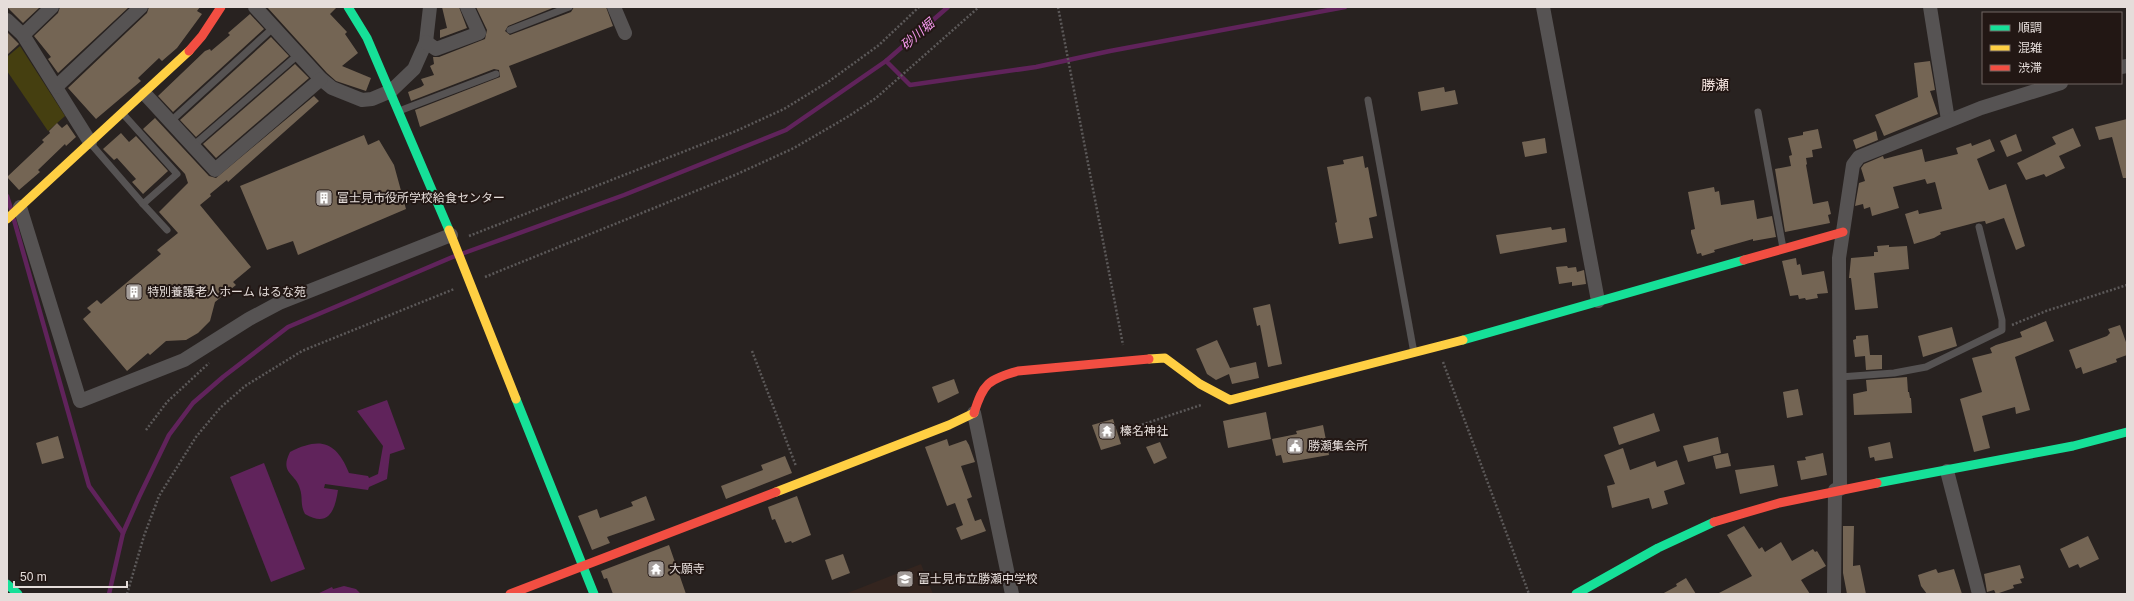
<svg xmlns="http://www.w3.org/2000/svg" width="2134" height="601" font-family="Helvetica,'Noto Sans JP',sans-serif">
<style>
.built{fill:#34251f}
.green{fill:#453f10}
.water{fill:#60235b}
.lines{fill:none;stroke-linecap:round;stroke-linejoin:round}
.stream{stroke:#60235b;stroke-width:4.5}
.building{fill:#746554}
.path{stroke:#5c5959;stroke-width:2.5;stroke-dasharray:2 2;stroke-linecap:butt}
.lane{stroke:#565353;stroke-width:7}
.street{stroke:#565353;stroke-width:14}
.fast{stroke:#16e098;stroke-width:9}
.slow{stroke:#ffcf43;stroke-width:9}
.jam{stroke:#f24e42;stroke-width:9}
.labels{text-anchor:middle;stroke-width:4;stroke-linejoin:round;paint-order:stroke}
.poi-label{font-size:12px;fill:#e5ddda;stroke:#221714;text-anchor:start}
.water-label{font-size:13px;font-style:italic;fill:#f799ef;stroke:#221714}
.quarter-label{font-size:14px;fill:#efdfda;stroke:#221714}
</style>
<rect width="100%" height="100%" fill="#282220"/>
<polygon class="built" points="921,564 933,594 845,594"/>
<polygon class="green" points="20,46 65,116 48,131 7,71 7,57"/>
<g class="water">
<path d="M387,400l18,49 -15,5 -3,25 -18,8 -1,3 -43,-6 -1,4 14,2c-3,20 -9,38 -33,24 -5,-9 -2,-16 -5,-25 -4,-16 -21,-15 -10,-37 30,-15 46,-11 59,21l19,3 1,2 9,-4 5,-28 -26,-35z"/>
<polygon points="264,463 305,569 271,582 230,477"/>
<polygon points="344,586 356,589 361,594 317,594 332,587 333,589"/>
</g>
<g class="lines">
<g class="stream">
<polyline points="886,61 910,85 1036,67 1110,51 1345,7"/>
<polyline points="7,196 11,209"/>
<polyline points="14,220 89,486 123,533"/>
<polyline points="464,253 624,195 786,130 886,61 948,7"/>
<polyline points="109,594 123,533 139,497 169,435 193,403 223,377 288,327 455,256"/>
</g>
</g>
<g class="building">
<polygon points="7,7 40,7 23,23"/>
<polygon points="60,7 129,7 58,73 48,59 51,57 34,36 58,13"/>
<polygon points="149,7 200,7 197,11 202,14 177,48 162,61 159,58 138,78 141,81 96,119 68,88 147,13"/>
<polygon points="267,7 337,7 330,14 347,32 345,34 358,53 342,66 371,78 366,91 336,81 327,73"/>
<polygon points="442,7 459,7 467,28 440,38 440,30 447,28"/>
<polygon points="476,7 555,7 508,26 505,31 510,35 571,12 574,7 606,7 613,26 509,66 517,87 420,127 415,110 500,77 499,70 494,69 411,101 408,92 421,87 424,85 421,79 434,75 430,66 434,64 433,57 439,57 485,39 487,30"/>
<polygon points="250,14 264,29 173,112 158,96 205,51 210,49 211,51 230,35 228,33"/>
<polygon points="7,32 19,44 7,55"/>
<polygon points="271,37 289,56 196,137 180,120"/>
<polygon points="1930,61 1935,90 1930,91 1938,114 1884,136 1875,115 1918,97 1914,63"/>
<polygon points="295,64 309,78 216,158 203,144"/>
<polygon points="1444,87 1445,92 1455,90 1458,104 1421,111 1418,92"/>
<polygon points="314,96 319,101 228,182 227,180 210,194 211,196 200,205 251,267 233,282 236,285 215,302 210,321 198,333 186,340 166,341 150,355 148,353 127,371 83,319 91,312 87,308 97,300 101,304 161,254 157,250 178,233 159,212 188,183 185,174 143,129 155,118 209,176 216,178"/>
<polygon points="2127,119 2127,178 2123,178 2112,137 2099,140 2095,127"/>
<polygon points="57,123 62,128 67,124 76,137 66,146 65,144 38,170 40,172 19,190 7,177 44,142 42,140 50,133 49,131"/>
<polygon points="2073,128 2081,146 2059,156 2065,168 2046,177 2044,174 2026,180 2017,163 2056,144 2052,137"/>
<polygon points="1818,129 1822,148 1812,150 1813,157 1806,158 1807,164 1806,165 1813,204 1828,201 1831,214 1828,215 1830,223 1785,232 1775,169 1791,166 1789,156 1792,155 1788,138 1803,135 1803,132"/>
<polygon points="1876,131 1878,140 1856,149 1853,140"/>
<polygon points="121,133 129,142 136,136 168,171 143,194 132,182 136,179 117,158 114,160 103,149"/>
<polygon points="2016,134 2022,151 2007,157 2000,141"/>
<polygon points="364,135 368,145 379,140 394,165 406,209 298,255 293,241 267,250 240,186"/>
<polygon points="1545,138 1547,153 1525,157 1522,142"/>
<polygon points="1990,139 1995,151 1977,159 1989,190 2006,184 2025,246 2016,250 2004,218 1986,224 1985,221 1978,222 1940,232 1941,234 1934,238 1914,244 1905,214 1918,210 1919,214 1942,209 1935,182 1927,184 1925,179 1893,187 1899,208 1872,216 1870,207 1864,209 1863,204 1855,206 1859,183 1865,181 1861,168 1864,164 1883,156 1884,159 1922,149 1925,162 1958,154 1956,148 1971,143 1972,146"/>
<polygon points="1363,156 1365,168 1368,167 1377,216 1369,218 1373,238 1339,244 1335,223 1337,222 1327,167 1344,164 1343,160"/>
<polygon points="1714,187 1715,192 1719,191 1721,205 1754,200 1757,219 1772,216 1776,237 1753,241 1753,239 1714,250 1715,252 1702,256 1701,253 1697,254 1691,233 1691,230 1695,229 1688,192"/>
<polygon points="1551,227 1552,230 1565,228 1567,242 1500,254 1496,235"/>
<polygon points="1889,245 1889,247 1907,246 1909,269 1874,273 1878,308 1855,310 1851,278 1849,278 1851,258 1874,256 1874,252 1878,252 1877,246"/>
<polygon points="1796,258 1797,265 1800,264 1802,275 1824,271 1828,293 1817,294 1818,298 1806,300 1805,298 1799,299 1798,295 1790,296 1782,261"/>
<polygon points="1567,266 1568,268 1576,267 1577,272 1584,270 1586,284 1572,286 1572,282 1559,284 1556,267"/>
<polygon points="1270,304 1282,364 1268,367 1260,325 1257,326 1253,308"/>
<polygon points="2046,321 2054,341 2015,357 2030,410 2016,414 2015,407 1982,416 1990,448 1974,452 1960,399 1982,392 1972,358 1992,353 1990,348 1996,345 2022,337 2020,332"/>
<polygon points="2120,325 2127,345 2127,355 2116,359 2117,362 2083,374 2081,367 2076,369 2069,350 2107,336 2110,333 2108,329"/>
<polygon points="1952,327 1957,346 1923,357 1918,336"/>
<polygon points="1868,335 1870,355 1882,355 1882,369 1866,370 1865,356 1855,357 1853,340 1856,339 1856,336"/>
<polygon points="1217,340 1230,368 1256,362 1259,378 1232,384 1229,374 1216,380 1207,374 1196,349"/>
<polygon points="1907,377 1908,392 1909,392 1910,398 1911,398 1912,413 1854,415 1853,394 1867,391 1866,380"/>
<polygon points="954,379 959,393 938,403 932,387"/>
<polygon points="1798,389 1803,415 1787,418 1783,392"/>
<polygon points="1266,412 1271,439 1228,448 1223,421"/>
<polygon points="1654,413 1660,431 1619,445 1613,427"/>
<polygon points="1113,419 1121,444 1101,450 1092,425"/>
<polygon points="1323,425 1329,455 1283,463 1281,455 1276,456 1272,439 1297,434 1296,431"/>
<polygon points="58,436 64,458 42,464 36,443"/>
<polygon points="1718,437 1721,453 1688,462 1683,446"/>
<polygon points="947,439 949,446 966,440 969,445 975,462 961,466 972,497 967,499 975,521 981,519 986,531 961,540 956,528 963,525 955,503 947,506 925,447"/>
<polygon points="1160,442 1167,458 1154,464 1146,447"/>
<polygon points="1890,442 1893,458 1875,461 1874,457 1870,458 1868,447"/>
<polygon points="1623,448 1630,470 1655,461 1657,467 1677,460 1685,484 1664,491 1668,504 1652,509 1649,498 1612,508 1607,486 1615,484 1604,455"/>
<polygon points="1728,453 1731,466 1716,469 1713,456"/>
<polygon points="1823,453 1827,475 1801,480 1797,461 1806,460 1805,457"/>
<polygon points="785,456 792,473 726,499 721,486 763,470 761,465"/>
<polygon points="1774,465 1778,486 1740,494 1735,470"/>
<polygon points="646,496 655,520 607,537 610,543 592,550 578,516 597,509 600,518 633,506 631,502"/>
<polygon points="797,496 811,535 792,543 791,541 785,543 775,519 772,520 768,507"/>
<polygon points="1744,526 1759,549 1762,547 1765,552 1781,542 1792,561 1813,549 1815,552 1817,551 1826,566 1801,580 1810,594 1717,594 1752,576 1727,535"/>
<polygon points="1843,526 1854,526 1853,566 1860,565 1866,594 1847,594 1843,573"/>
<polygon points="2088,536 2099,559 2080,568 2078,564 2069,568 2060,549"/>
<polygon points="669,545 686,594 613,594 607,578 604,579 601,571"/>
<polygon points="843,554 850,573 832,580 825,560"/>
<polygon points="2020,565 2024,578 2020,579 2022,583 2013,585 2014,588 1996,594 1994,590 1987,592 1984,574"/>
<polygon points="1936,569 1938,573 1954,569 1962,594 1927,594 1921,586 1918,575"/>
<polygon points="1686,578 1696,594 1662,594 1677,586 1676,584"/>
</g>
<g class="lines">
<g class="path">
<polyline points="1058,7 1123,345"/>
<polyline points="469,236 736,131 784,109 828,82 879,45 919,7"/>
<polyline points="485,277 735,175 794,148 849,116 876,98 979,7"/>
<polyline points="2012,325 2046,311 2127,285"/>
<polyline points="752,351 796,466"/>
<polyline points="1443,362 1529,594"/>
<polyline points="146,430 167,402 209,363"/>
<polyline points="1123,431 1201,405"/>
<polyline points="127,594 144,536 159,496 196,437 220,408 245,386 302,351 454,289"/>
</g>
<g class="lane">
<polyline points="510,30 569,7"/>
<polyline points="1368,100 1414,353"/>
<polyline points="399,111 496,74"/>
<polyline points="1758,112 1783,248"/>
<polyline points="171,121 273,28"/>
<polyline points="91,144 143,204 177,174 124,115"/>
<polyline points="193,146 299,54"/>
<polyline points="143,204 167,230"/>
<polyline points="1840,377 1894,373 1926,367 2002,330 2002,320 1979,227"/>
</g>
<g class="street">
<polyline points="255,7 321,79 332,88 362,100 372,99 391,91 414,69 426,42 430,7"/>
<polyline points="614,7 625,33"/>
<polyline points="1543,7 1598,301"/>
<polyline points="1930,7 1948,120"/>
<polyline points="7,20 23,35 90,142"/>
<polyline points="23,35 52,7"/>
<polyline points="426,42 436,49 479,33 467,7"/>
<polyline points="2121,67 2127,66"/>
<polyline points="56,87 141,7"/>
<polyline points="145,94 215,170 321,79"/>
<polyline points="20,207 80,401 184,360 249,319 279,303 451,235"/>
<polyline points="974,413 1012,594"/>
<polyline points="1947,471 1979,594"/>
<polyline points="1840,489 1839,258 1853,165 1859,157 1981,108 2061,83"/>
<polyline points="1834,594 1835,490"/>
</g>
<g class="fast">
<polyline points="348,7 367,38 449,230"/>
<polyline points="1463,340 1744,260"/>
<polyline points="516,399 594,594"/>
<polyline points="1877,483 2073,446 2127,432"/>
<polyline points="7,584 18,594"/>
<polyline points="1576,594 1658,548 1714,522"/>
</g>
<g class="slow">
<polyline points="7,219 189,51"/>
<polyline points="449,230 516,399"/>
<polyline points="1149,359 1165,358 1200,384 1230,400 1463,340"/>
<polyline points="776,492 949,425 974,413"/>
</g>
<g class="jam">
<polyline points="189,51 202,36 221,7"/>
<polyline points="1744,260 1843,232"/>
<path d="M974,413c9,-29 14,-34 44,-42l131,-12"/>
<polyline points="1714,522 1779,503 1877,483"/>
<polyline points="510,594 776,492"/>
</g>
</g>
<defs>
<g id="building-square" transform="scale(0.9)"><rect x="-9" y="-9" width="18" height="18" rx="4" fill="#a39c99" stroke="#221714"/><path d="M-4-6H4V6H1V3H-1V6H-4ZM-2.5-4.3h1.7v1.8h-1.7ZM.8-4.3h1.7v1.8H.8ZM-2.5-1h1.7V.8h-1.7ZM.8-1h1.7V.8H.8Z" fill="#fff"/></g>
<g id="temple-square" transform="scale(0.9)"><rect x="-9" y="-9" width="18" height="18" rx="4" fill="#a39c99" stroke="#221714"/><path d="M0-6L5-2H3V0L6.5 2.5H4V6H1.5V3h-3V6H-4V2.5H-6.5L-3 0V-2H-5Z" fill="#fff"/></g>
<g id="civic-square" transform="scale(0.9)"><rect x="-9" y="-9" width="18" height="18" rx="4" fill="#a39c99" stroke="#221714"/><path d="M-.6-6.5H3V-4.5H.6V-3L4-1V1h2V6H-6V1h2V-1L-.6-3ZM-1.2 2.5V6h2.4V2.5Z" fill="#fff"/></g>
<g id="school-square" transform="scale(0.9)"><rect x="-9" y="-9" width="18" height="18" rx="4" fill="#a39c99" stroke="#221714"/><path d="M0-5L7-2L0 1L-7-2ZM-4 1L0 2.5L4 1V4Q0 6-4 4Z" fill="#fff"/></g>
</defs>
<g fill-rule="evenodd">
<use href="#building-square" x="324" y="198"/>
<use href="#building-square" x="134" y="292"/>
<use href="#temple-square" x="1107" y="431"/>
<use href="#civic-square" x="1295" y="446"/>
<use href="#temple-square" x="656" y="569"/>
<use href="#school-square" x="905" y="579"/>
</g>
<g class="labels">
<g class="poi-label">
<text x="337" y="202">富士見市役所学校給食センター</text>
<text x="147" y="296">特別養護老人ホーム はるな苑</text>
<text x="1120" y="435">榛名神社</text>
<text x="1308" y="450">勝瀬集会所</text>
<text x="669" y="573">大願寺</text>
<text x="918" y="583">富士見市立勝瀬中学校</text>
</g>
<g class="water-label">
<text transform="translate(917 34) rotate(-41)" y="5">砂川堀</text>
</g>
<g class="quarter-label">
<text x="1715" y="90">勝瀬</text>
</g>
</g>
<rect width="2134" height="601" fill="none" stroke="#e5ddda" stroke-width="16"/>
<rect x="1982" y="12" width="140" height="72" fill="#221714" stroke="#706663"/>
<rect x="1990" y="25" width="20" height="6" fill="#16e098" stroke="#706663"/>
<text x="2018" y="32" font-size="12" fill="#e5ddda">順調</text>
<rect x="1990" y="45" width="20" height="6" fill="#ffcf43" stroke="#706663"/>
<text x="2018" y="52" font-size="12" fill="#e5ddda">混雑</text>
<rect x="1990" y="65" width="20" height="6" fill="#f24e42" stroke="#706663"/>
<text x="2018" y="72" font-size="12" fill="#e5ddda">渋滞</text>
<path d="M14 581v6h113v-6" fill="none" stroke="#e5ddda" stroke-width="2"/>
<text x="20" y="581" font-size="12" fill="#e5ddda" stroke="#221714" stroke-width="3" paint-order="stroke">50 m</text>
</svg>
